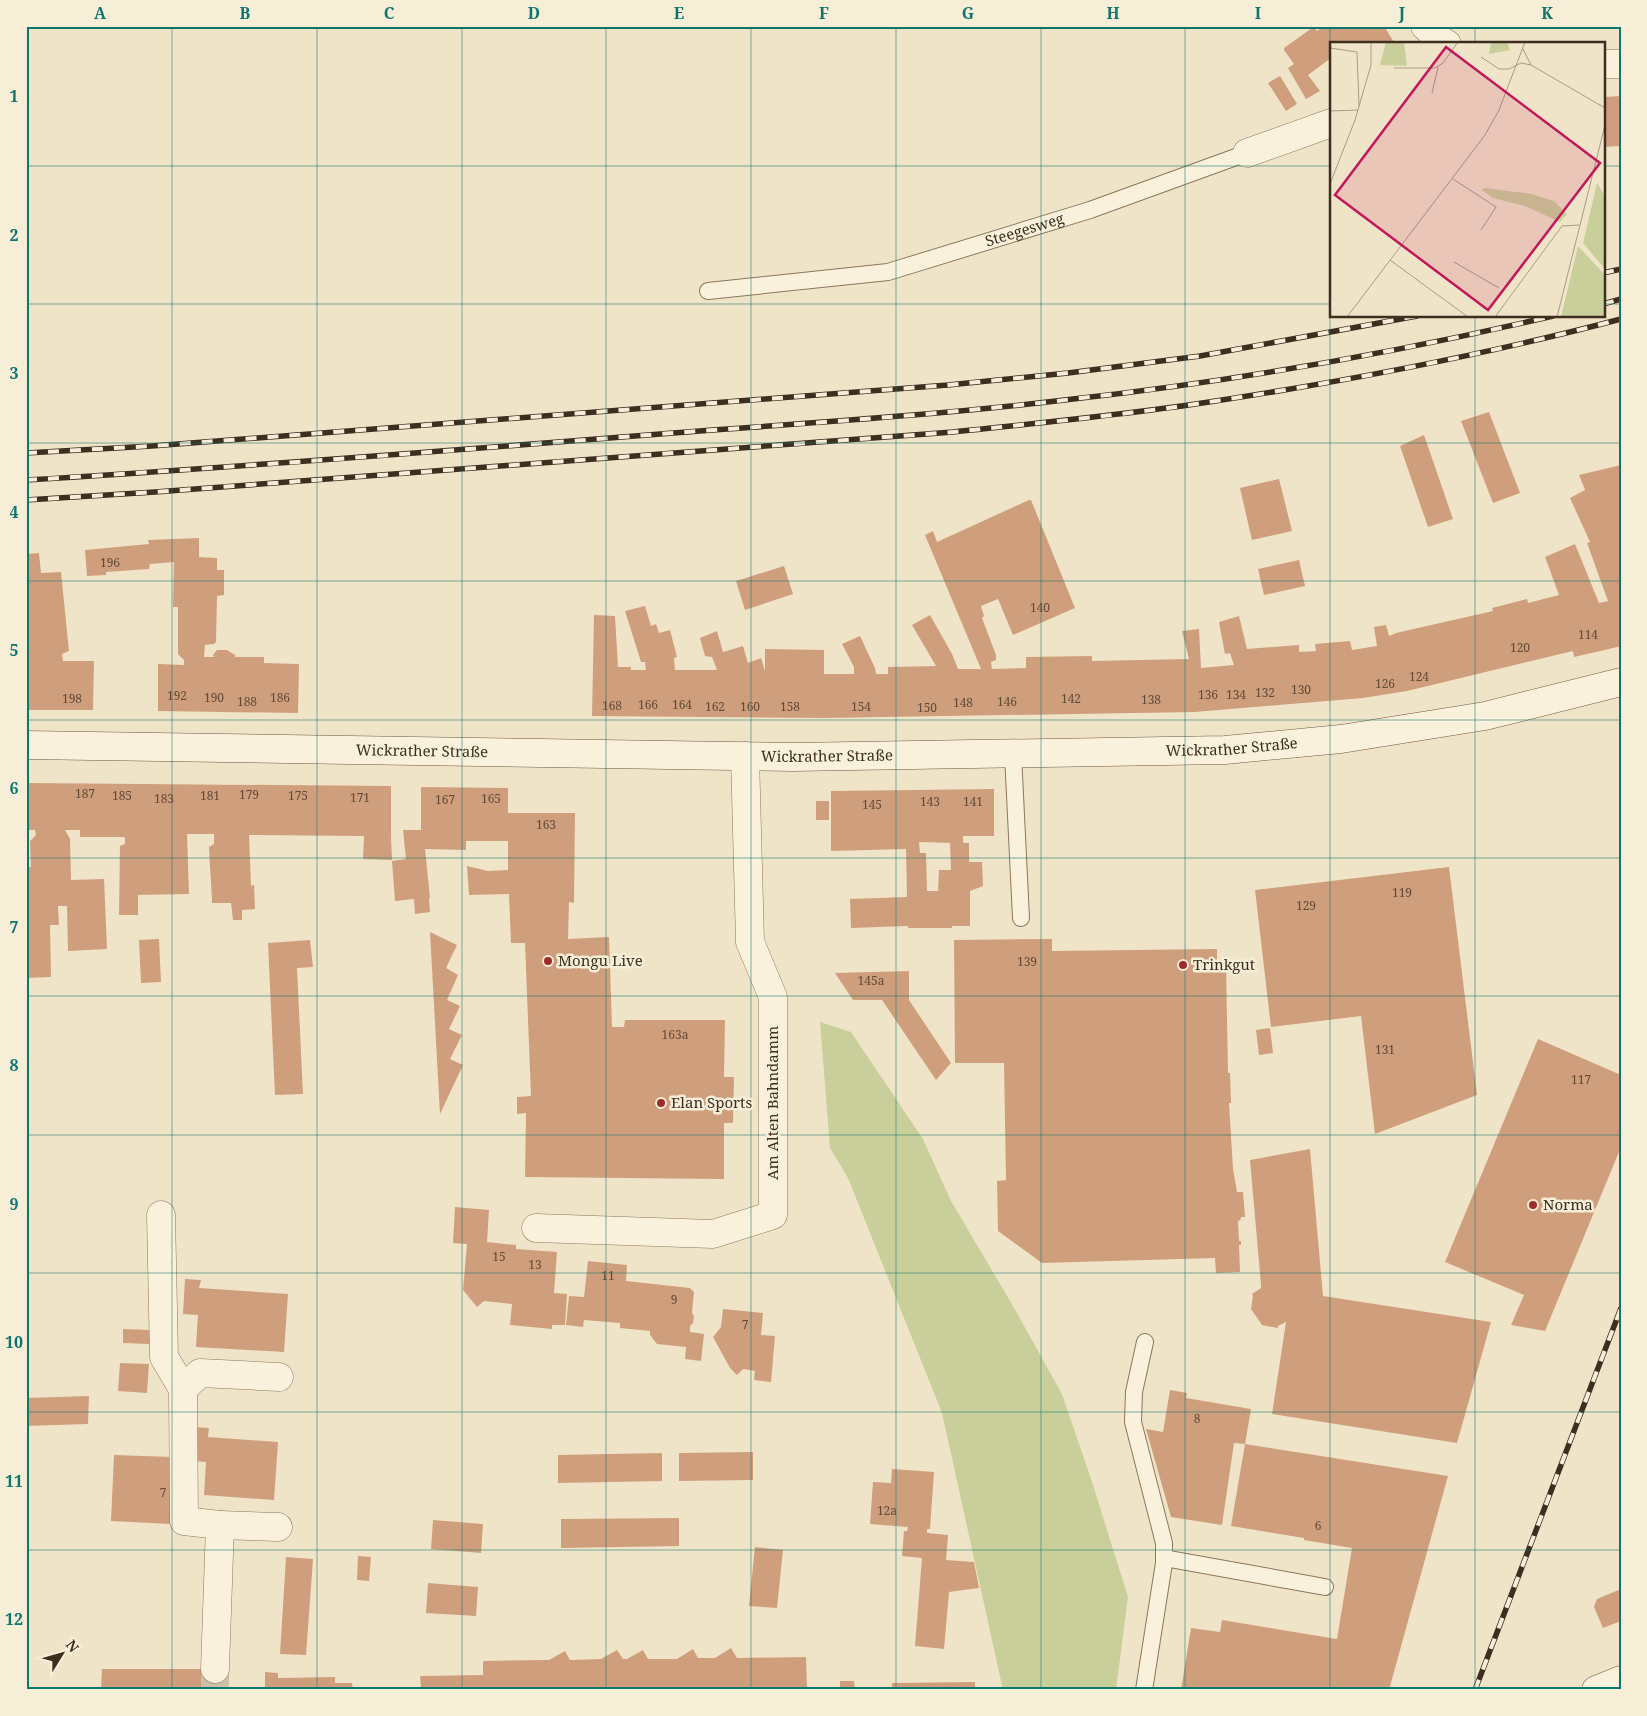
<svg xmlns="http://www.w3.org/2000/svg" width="1647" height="1716" font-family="'Noto Serif',serif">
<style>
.green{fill:#c9cf9b}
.building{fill:#cf9f7d;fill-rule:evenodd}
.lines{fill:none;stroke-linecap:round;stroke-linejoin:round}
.street-tunnel{stroke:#ccc0a6;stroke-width:28;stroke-dasharray:28 14;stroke-linecap:butt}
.lane-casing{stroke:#8d765c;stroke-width:18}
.street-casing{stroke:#8d765c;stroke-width:29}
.secondary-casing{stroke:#6f573f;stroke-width:29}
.lane{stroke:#faf1dc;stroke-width:16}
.street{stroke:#faf1dc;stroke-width:28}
.secondary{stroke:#faf1dc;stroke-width:28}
.rail-casing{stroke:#3d2e20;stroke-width:5.5}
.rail{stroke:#f7eed8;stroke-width:4;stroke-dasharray:11;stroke-linecap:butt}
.grid{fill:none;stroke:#0f766e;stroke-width:1;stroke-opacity:0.55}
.poi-dot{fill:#9e2a2b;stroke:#f7eed8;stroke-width:2}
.labels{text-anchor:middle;stroke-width:5;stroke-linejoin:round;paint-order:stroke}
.number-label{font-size:12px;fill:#624a37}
.street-label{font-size:15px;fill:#3d2e20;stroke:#f7eed8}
.poi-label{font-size:15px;fill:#3d2e20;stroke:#f7eed8;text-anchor:start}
.inset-road{fill:none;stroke:#a89b85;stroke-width:1}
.view{fill:#c2185b;fill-opacity:0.15;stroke:#c2185b;stroke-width:2.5}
.inset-edge{fill:none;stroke:#3d2e20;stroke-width:2.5}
.neatline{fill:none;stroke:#0f766e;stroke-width:2}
.grid-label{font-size:16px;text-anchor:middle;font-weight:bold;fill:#0f766e}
</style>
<rect width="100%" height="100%" fill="#f0e4c8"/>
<polygon class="green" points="820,1022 851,1032 923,1139 951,1201 1013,1306 1062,1394 1092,1482 1128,1597 1116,1690 1003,1690 942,1413 848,1178 830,1148"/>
<g class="building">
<polygon points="1324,26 1384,26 1395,44 1331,44 1331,58 1308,75 1320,91 1306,99 1288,68 1294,64 1284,50 1284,48 1312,28 1315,28 1317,31"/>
<polygon points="1280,76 1297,104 1286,111 1268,83"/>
<polygon points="1621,96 1621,141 1619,141 1619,146 1603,147 1603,97"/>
<polygon points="1489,412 1520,493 1493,503 1461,421"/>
<polygon points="1424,435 1453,519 1428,527 1400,446"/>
<polygon points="1621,465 1621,646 1609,649 1574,657 1573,651 1407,691 1363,698 1195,712 824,718 592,716 594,615 615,616 618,667 631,667 631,670 646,670 645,662 641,662 625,611 645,606 651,626 656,624 659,633 670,630 677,657 674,658 675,670 717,670 712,657 705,656 700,638 717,631 723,652 743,646 748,663 761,658 765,671 765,649 824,650 824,674 854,674 854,667 842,644 860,636 875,668 876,674 888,674 888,667 936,666 912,625 930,615 952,654 958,669 981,669 925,535 933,531 937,542 1029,500 1031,500 1075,608 1013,635 998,599 981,606 984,616 982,618 996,655 996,660 991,662 992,669 1026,668 1026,657 1092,656 1092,661 1189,659 1182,631 1199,629 1201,668 1234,665 1230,653 1225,654 1219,622 1239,616 1247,649 1299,645 1299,652 1316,651 1315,644 1350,641 1352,650 1377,646 1374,627 1386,625 1389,636 1396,633 1493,611 1492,608 1527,599 1528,603 1559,595 1545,557 1575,544 1599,603 1608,601 1587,543 1590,542 1570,498 1585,490 1579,475"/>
<polygon points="1279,479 1292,531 1252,540 1240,488"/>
<polygon points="199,538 199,557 217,558 217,570 224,570 224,595 217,596 216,642 214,644 205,645 204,657 214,657 213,655 217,650 227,650 235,655 235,657 264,657 264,663 299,664 298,713 158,711 158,664 184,665 184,660 178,654 178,607 173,607 174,562 150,564 149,569 106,572 106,575 87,576 85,550 149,544 148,540"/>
<polygon points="39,553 41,573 61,572 69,651 62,654 63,661 94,661 93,710 26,710 26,554"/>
<polygon points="1299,560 1305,586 1264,595 1258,569"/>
<polygon points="784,566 793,594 745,610 736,581"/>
<polygon points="26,783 391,786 391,836 392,860 363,859 364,836 249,835 251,886 254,885 255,909 242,910 242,920 233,920 231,903 212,903 212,901 209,847 214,844 214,834 187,834 189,894 138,895 138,915 119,915 120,846 125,844 125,837 80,837 80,830 65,830 70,839 71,880 104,879 107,949 68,951 67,906 58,906 59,925 50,925 51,977 26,978 26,867 31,867 30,841 36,835 35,830 26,830"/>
<polygon points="421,787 508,788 508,813 575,813 574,903 569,902 568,939 609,937 612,1027 624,1027 625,1020 725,1020 724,1077 734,1077 733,1123 724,1123 724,1179 525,1177 526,1113 517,1114 517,1097 531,1096 525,943 511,943 509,894 469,895 467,866 488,871 508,870 508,841 466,841 466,850 425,849 430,898 429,898 430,912 415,914 414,899 395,901 392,861 406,859 403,830 421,830"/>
<path d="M994,789v47h-31v7h6v19h13l1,24 -13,5v35h-18v2h-44v-2l-57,2 -1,-29 57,-2 -1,-48 -75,2v-60zM919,842l31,1 1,27h-12l-1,21h-11l-1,-38h-6z"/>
<rect x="816" y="801" width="13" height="19"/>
<polygon points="1449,867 1477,1095 1375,1134 1361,1016 1271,1027 1255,890"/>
<polygon points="430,932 457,945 446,968 458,975 447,1000 460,1006 449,1029 462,1035 450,1059 463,1065 440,1114"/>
<polygon points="159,939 161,982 141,983 139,940"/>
<polygon points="1052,939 1052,951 1217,949 1217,964 1226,964 1228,1073 1230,1073 1231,1103 1229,1103 1233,1169 1237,1192 1243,1192 1245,1217 1241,1217 1240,1221 1238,1220 1239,1241 1241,1241 1241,1245 1239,1245 1240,1272 1216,1273 1215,1258 1042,1263 998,1231 997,1181 1006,1180 1004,1063 955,1063 954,940"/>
<polygon points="310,940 313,967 297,968 303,1094 275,1095 268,943"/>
<polygon points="909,971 909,1000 951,1063 936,1080 882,1000 853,1000 835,973"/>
<polygon points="1270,1028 1273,1053 1259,1055 1256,1030"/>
<polygon points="1538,1039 1621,1075 1621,1147 1545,1331 1511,1325 1524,1295 1445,1262"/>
<polygon points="1310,1149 1323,1296 1491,1322 1457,1443 1272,1414 1286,1322 1278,1326 1278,1328 1262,1325 1251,1309 1253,1296 1252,1294 1261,1288 1261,1285 1250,1160"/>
<polygon points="455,1207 489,1210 487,1242 516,1245 516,1249 557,1252 554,1293 567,1294 565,1325 552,1325 552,1329 510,1325 512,1304 484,1301 477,1307 463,1290 467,1244 453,1243"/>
<polygon points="588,1261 627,1265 626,1281 690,1288 694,1292 692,1313 694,1316 693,1323 690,1326 690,1332 704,1334 701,1361 685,1359 686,1347 657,1344 650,1335 650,1331 620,1328 620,1323 584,1320 583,1327 566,1325 569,1296 584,1297"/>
<polygon points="185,1279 201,1280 199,1288 288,1294 284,1352 196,1347 198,1315 183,1314"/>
<polygon points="723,1309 763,1313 761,1335 775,1336 771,1382 754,1380 755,1371 743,1369 737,1375 730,1368 713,1337 721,1327"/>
<polygon points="123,1329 150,1330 150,1344 123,1343"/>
<polygon points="120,1363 149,1364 147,1393 118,1391"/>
<polygon points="1170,1390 1187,1393 1186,1398 1251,1409 1245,1444 1234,1443 1222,1525 1171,1517 1146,1429 1163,1432"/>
<polygon points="89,1396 88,1424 26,1426 26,1398"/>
<polygon points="194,1427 209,1428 208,1437 278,1442 274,1500 204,1495 206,1462 192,1461"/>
<polygon points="1245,1444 1448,1476 1389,1690 1181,1690 1191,1628 1220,1632 1222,1620 1337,1639 1352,1548 1304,1540 1304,1538 1231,1526"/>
<polygon points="753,1452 753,1480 679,1481 679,1453"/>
<polygon points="662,1453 662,1481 558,1483 558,1455"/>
<polygon points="114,1455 173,1457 170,1524 111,1521"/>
<polygon points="892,1469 934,1472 930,1529 927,1529 927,1533 948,1535 946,1560 974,1562 979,1588 949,1592 944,1649 915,1646 922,1558 902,1556 904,1531 907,1531 908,1527 870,1524 873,1482 891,1483"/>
<polygon points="679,1518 679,1546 561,1548 561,1519"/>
<polygon points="433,1520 483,1524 481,1553 431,1549"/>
<polygon points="755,1547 783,1550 777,1608 749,1606"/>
<polygon points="358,1556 371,1557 369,1581 357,1580"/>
<polygon points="286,1557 313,1559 306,1655 280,1654"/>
<polygon points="428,1583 478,1587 476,1616 426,1613"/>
<polygon points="1621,1589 1621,1621 1603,1628 1594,1607 1597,1599"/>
<polygon points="731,1648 737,1658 806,1657 807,1690 381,1690 381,1688 421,1687 420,1676 483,1675 483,1661 549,1660 565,1651 570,1660 601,1659 617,1650 623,1659 627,1659 643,1650 648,1659 677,1659 693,1649 698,1658 715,1658"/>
<polygon points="102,1669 225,1669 227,1690 101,1690"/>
<polygon points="265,1672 278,1673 278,1678 335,1677 335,1683 352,1683 353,1690 237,1690 237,1688 265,1688"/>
<polygon points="840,1681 854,1681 855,1690 840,1690"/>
<polygon points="975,1682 975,1690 892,1690 892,1683"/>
</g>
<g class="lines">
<polyline class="street-tunnel" points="215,1690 215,1669"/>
<g class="lane-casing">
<g id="lane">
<path id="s1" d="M708,291l180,-19 202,-62 157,-57"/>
<polyline points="1013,754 1021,918"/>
<polyline points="1164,1558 1325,1587"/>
<polyline points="1144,1690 1164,1563 1164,1543 1133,1422 1134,1392 1145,1342"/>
</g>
</g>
<g class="street-casing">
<g id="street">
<polyline points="1425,26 1439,39 1447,44"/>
<polyline points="1603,64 1621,64"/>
<polyline points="1247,153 1331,123"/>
<polyline points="161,1215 164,1357 183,1389 184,1521 220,1525 215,1669"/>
<polyline points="536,1228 713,1234 773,1215 773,997 750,942 745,756"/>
<polyline points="183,1389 200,1373 279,1377"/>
<polyline points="220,1525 278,1527"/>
</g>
</g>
<g class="secondary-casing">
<g id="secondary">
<path id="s2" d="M26,745l767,12 432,-7 116,-11 144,-23 136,-34"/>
<polyline points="1596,1690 1621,1680"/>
</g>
</g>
<use href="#lane" class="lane"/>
<use href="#street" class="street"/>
<use href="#secondary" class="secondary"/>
<g class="rail-casing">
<g id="rail">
<polyline points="1603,273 1621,269"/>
<polyline points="1603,304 1621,299"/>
<polyline points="26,453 152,446 948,385 1068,373 1200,356 1417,316"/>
<path d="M26,480c216,-13 432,-30 647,-47 134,-10 268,-18 400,-34 162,-18 321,-46 480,-83"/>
<path d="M26,500l129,-8 798,-60c85,-9 171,-17 256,-30 138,-21 276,-47 412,-83"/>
<polyline points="1475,1690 1621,1308"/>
</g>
</g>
<use href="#rail" class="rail"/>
</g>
<path class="grid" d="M172,26v1664M317,26v1664M462,26v1664M606,26v1664M751,26v1664M896,26v1664M1041,26v1664M1185,26v1664M1330,26v1664M1475,26v18M26,166h1305M1603,166h18M26,304h1305M1603,304h18M1475,316v1374M26,443h1595M26,581h1595M26,720h1595M26,858h1595M26,996h1595M26,1135h1595M26,1273h1595M26,1412h1595M26,1550h1595"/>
<g class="poi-dot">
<circle cx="548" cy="961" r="5"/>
<circle cx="1183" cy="965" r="5"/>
<circle cx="661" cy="1103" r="5"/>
<circle cx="1533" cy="1205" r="5"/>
</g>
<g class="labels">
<g class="number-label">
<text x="110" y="567">196</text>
<text x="1040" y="612">140</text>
<text x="1588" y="639">114</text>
<text x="1520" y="652">120</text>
<text x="1419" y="681">124</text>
<text x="1385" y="688">126</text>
<text x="1301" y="694">130</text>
<text x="1265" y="697">132</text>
<text x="1208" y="699">136</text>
<text x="1236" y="699">134</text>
<text x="177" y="700">192</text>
<text x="214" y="702">190</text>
<text x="280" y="702">186</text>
<text x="72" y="703">198</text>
<text x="1071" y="703">142</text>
<text x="1151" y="704">138</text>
<text x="247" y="706">188</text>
<text x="1007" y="706">146</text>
<text x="963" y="707">148</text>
<text x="648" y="709">166</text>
<text x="682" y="709">164</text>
<text x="612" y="710">168</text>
<text x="715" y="711">162</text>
<text x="750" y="711">160</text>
<text x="790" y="711">158</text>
<text x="861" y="711">154</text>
<text x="927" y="712">150</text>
<text x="85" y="798">187</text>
<text x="249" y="799">179</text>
<text x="122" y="800">185</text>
<text x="210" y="800">181</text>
<text x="298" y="800">175</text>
<text x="360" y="802">171</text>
<text x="164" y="803">183</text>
<text x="491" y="803">165</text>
<text x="445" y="804">167</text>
<text x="930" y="806">143</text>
<text x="973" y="806">141</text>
<text x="872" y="809">145</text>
<text x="546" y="829">163</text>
<text x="1402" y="897">119</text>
<text x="1306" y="910">129</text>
<text x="1027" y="966">139</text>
<text x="871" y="985">145a</text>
<text x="675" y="1039">163a</text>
<text x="1385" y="1054">131</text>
<text x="1581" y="1084">117</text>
<text x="499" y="1261">15</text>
<text x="535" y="1269">13</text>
<text x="608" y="1280">11</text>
<text x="674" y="1304">9</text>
<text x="745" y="1329">7</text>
<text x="1197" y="1423">8</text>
<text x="163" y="1497">7</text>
<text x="887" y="1515">12a</text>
<text x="1318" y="1530">6</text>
</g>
<g class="street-label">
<text dy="5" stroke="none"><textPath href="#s1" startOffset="324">Steegesweg</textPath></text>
<text dy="5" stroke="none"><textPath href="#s2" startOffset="1206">Wickrather Straße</textPath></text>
<text dy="5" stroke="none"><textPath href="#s2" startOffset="396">Wickrather Straße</textPath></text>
<text dy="5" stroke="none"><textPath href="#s2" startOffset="801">Wickrather Straße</textPath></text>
<text transform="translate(773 1103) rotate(-90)" y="5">Am Alten Bahndamm</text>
</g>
<g class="poi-label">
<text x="558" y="966">Mongu Live</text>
<text x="1193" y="970">Trinkgut</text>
<text x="671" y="1108">Elan Sports</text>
<text x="1543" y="1210">Norma</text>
</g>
</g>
<g transform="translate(1330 42)">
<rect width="275" height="275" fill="#f0e4c8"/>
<path d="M56,0h18l3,24 -27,-1zM161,0h16l3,8 -21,4zM267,141l8,13v73l-22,-26zM154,146l47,6 23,7 13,13 -7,8 -35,-16 -32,-8 -11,-8zM248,204l27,29v42h-44z" fill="#c9cf9b"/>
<path class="inset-road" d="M0,6l27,4 2,54M193,7l8,16M151,15l18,12h10l12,-6 10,2 74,43M64,26h41l8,-5 15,-21M102,51l6,-26M0,69l28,-1M123,137l43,28 -15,23M0,142l25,-64 16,-55v-23M60,218l78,57M124,220l45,26M17,275l138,-182 14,-25 26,-68M165,275l67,-91 17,-1M227,275l48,-192"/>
<path class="view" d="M116,5l154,116 -112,147 -153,-115z"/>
<rect width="275" height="275" class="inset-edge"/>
</g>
<rect width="1647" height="1716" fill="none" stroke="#f7eed8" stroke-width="55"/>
<g transform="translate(62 1654) rotate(53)" stroke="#f7eed8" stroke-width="4" paint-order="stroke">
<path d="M0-4L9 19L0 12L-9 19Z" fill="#3d2e20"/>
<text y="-8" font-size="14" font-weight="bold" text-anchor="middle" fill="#3d2e20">N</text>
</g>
<rect x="28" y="28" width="1592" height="1660" class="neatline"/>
<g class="grid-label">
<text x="100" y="19">A</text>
<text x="245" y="19">B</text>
<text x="389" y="19">C</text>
<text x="534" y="19">D</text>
<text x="679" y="19">E</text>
<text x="824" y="19">F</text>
<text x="968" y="19">G</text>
<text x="1113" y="19">H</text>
<text x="1258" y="19">I</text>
<text x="1402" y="19">J</text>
<text x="1547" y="19">K</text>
<text x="14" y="102">1</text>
<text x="14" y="241">2</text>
<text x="14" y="379">3</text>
<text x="14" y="518">4</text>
<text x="14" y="656">5</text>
<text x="14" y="794">6</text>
<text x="14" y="933">7</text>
<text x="14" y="1071">8</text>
<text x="14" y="1210">9</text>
<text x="14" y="1348">10</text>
<text x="14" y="1487">11</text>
<text x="14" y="1625">12</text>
</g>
</svg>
